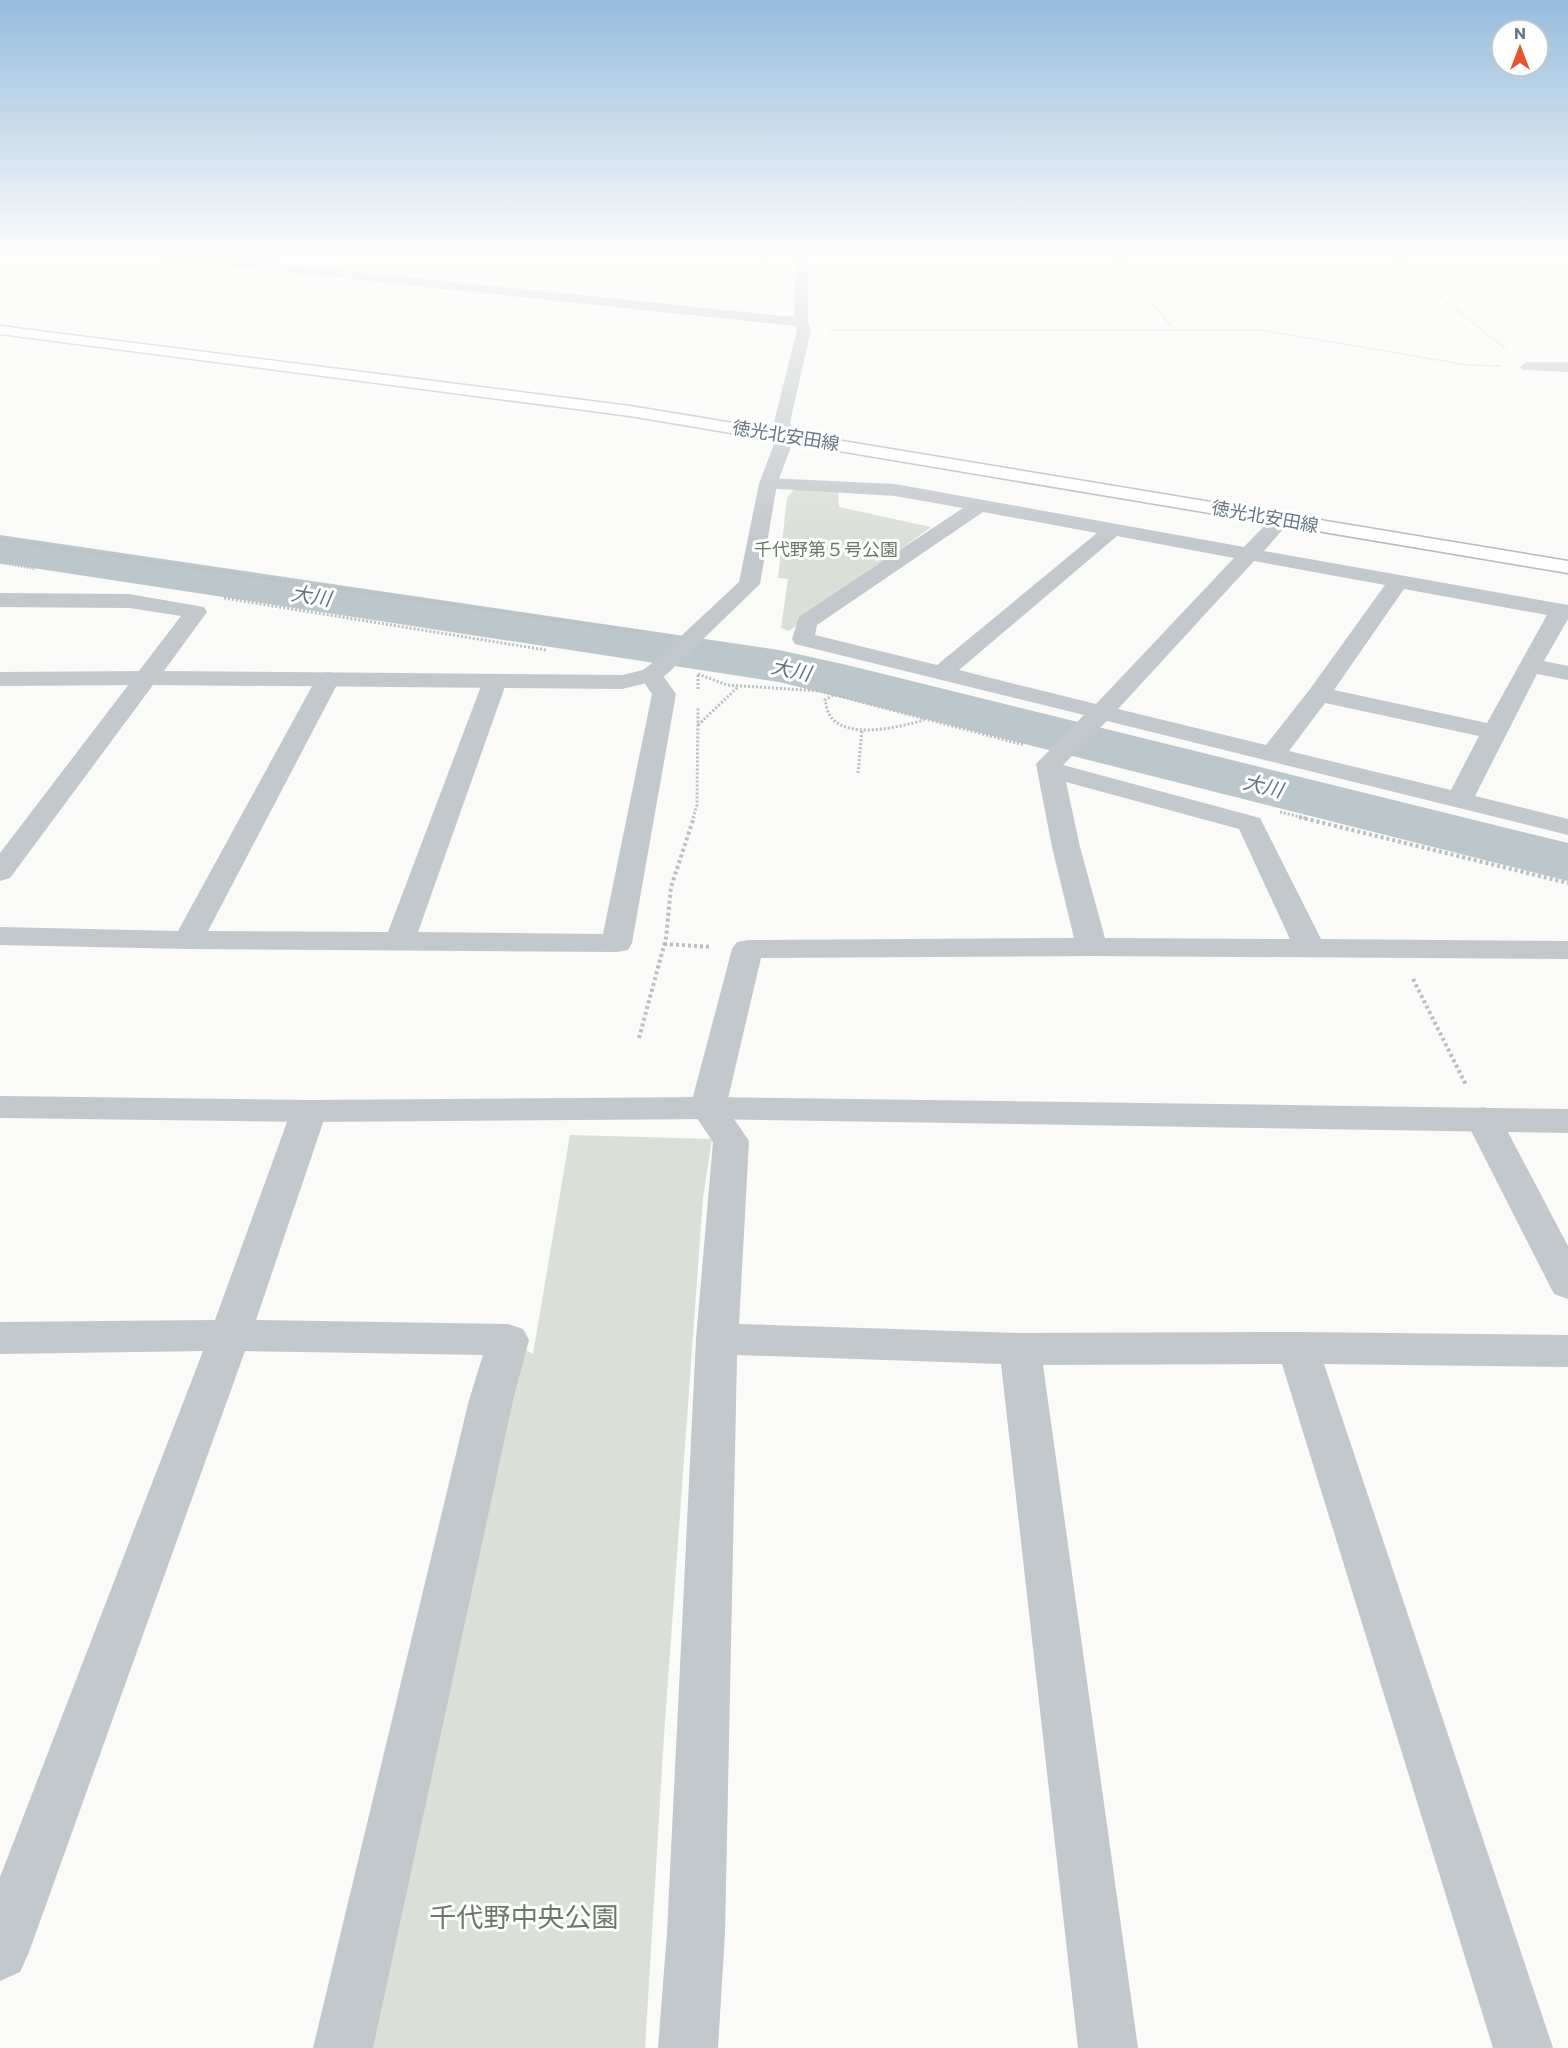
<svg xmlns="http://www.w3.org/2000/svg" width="1568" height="2048" font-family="Commissioner,'Noto Sans JP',sans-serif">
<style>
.green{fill:#dadfd7}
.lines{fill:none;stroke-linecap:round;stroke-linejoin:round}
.river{fill:#bbc7cb;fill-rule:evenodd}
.secondary-casing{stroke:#b3babf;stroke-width:3}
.path-far3{stroke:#bbbfc2;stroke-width:1.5;stroke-dasharray:1.5 1.5;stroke-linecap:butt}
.path-far2{stroke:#bbbfc2;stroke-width:2;stroke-dasharray:1.5 1.5;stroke-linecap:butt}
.path-far1{stroke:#bbbfc2;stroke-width:3;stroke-dasharray:2 2;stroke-linecap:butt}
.path{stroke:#bbbfc2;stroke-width:4;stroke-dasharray:3 3;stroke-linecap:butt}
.minor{fill:#c3c8cc;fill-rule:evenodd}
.tertiary{fill:#c3c8cc;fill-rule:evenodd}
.secondary{fill:#fff;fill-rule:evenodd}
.labels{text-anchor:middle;stroke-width:6;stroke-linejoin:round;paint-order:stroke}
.far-street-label{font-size:18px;fill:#657683;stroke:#fff}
.far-park-label{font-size:18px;fill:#687a64;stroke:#fff}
.far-water-label{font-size:20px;font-style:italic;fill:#60757c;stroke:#fff}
.near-park-label{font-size:27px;fill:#687a64;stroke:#fff}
</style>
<rect width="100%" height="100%" fill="#fafaf8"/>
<g class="green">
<polygon points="795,488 838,490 839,507 931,527 789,631 781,628 788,579 778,578 787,498"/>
<polygon points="570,1135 712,1139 703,1198 664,1735 645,2048 368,2048 508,1340 533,1354"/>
</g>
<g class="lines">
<polygon class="river" points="0,535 779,650 847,665 1568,843 1568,881 779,682 0,563"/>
<g class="secondary-casing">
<polygon id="secondary" points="0,326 630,406 1568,561 1568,573 630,416 0,334"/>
</g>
<g class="path-far3">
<polyline points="1117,256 1172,328"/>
<polyline points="1391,256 1507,350"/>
<polyline points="830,330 1260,330 1468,365 1500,366"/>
</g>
<g class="path-far2">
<polyline points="0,539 282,581"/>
<polyline points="0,563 36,569"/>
</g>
<g class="path-far1">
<polyline points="272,579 652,633"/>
<polyline points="224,598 546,650"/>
<polyline points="698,674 727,685 820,691 1024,745"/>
<polyline points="698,675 698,691"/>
<path d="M833,695l-8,5c1,4 2,10 4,14 15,27 71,13 95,6"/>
<polyline points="698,725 738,687"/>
<polyline points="858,773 862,729"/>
<polyline points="1280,812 1305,818"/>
<polyline points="693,818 697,805 698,708"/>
</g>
<g class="path">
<polyline points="1299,817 1568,883"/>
<polyline points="664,944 712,947"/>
<polyline points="1413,979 1466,1085"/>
<polyline points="639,1038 666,938 671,887 694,817"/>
</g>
<g class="minor">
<polygon points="162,256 204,256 794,317 796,256 808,256 808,322 811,330 790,422 795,436 792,440 780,440 774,422 797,330 795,326 168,260"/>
<polygon points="1528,362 1568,362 1568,372 1523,370 1520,367 1523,364"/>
<path d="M768,478l127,6 349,63 30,-31h14l3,4 -27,31 304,54v14l-24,42 24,5v14l-31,-6 -62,122 93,23v16l-461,-114 -44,44 197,53 61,121 247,2v18l-476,-3 -331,2 -35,149 23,34 -10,183 281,9 278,-1 270,3v32l-244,-3 229,684h-60l-211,-684 -239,1 95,683h-60l-77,-684 -264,-9 -12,578 -7,115h-60l9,-115 29,-594 17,-197 -23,-34 42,-159 5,-7 11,-2 326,-2 -22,-91 -16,-83 48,-49 -289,-71 -3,-5 7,-22 164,-109 -68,-12 -134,-8 -2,-4 2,-4zM983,512l114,21 -160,132 -122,-30 2,-10zM1117,536l117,22 -138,146 -137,-34zM1254,561l131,24 -75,104 -44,56 -148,-36zM1404,589l143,26 -60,108 -153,-33zM1325,703l154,33 -28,54 -162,-39zM1066,782l173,47 51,110 -185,-1 -25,-91z"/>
<polygon points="651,668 659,670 676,694 632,943 628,950 617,952 188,949 0,945 0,927 178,931 316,679 320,674 328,672 336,674 340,679 208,931 388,932 483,681 487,676 495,674 503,676 507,681 418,932 603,934 652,694 639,675 643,670"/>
<polygon points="146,671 154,673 158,678 154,683 146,685 0,686 0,672"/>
<polygon points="309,1100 321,1103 327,1111 256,1320 508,1324 523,1329 529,1340 513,1400 373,2048 313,2048 469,1400 483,1355 245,1351 29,1952 20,1972 0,1981 0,1877 203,1351 0,1354 0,1322 215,1320 291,1111 297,1103"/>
<polygon points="1483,1107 1496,1111 1501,1119 1568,1246 1568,1299 1554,1294 1465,1119 1470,1111"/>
</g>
<g class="tertiary">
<polygon points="786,431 792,432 795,436 777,484 760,584 667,674 659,680 622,689 153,685 10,878 0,881 0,853 181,616 129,608 0,607 0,593 129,594 204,607 207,612 164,671 622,675 643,670 651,664 739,582 759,484 777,436 780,432"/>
<polygon points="0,1096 309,1100 708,1097 1568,1109 1568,1133 708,1119 309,1122 0,1118"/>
</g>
<use href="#secondary" class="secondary"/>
</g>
<linearGradient id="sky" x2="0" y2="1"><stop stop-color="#96bcdc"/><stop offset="0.47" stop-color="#fdfdfc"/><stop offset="1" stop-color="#fdfdfc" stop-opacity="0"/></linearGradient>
<rect width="1568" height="543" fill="url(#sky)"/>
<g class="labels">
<g class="far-street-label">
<text transform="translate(786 436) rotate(9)" y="6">徳光北安田線</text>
<text transform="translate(1265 517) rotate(10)" y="6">徳光北安田線</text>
</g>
<g class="far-park-label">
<text x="826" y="556">千代野第５号公園</text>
</g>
<g class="far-water-label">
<text transform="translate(311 596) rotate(9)" y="7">大川</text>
<text transform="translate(791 670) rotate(12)" y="7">大川</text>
<text transform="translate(1263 786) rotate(14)" y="7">大川</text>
</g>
<g class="near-park-label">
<text x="524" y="1927">千代野中央公園</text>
</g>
</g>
<g transform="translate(1520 48)"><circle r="28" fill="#ffffff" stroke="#c1c8cd" stroke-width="1.5"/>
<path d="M0-4.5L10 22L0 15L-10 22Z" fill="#e4572e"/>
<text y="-9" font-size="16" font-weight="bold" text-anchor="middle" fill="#657683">N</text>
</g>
</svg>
